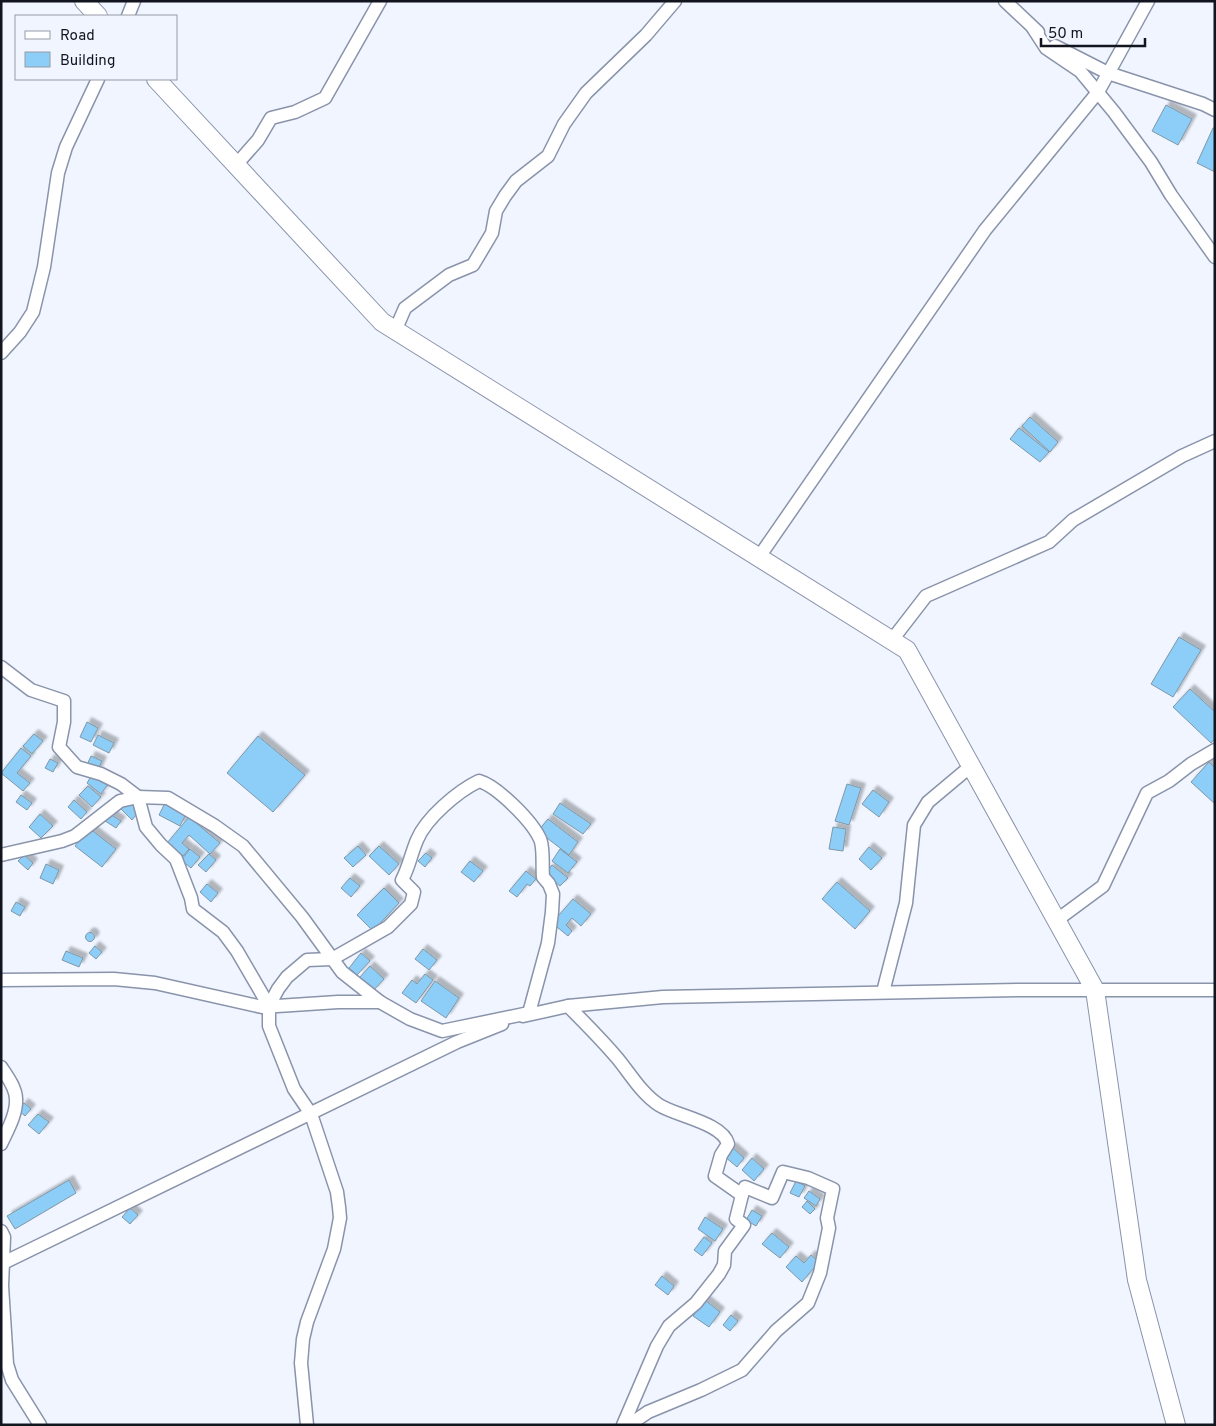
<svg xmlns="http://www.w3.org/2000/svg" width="1216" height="1426" font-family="Overpass,sans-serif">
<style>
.building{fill:#8ccef8;stroke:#7f97a6;filter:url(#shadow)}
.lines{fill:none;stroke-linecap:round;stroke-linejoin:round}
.street-casing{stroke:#8993aa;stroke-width:15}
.secondary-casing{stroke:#8993aa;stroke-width:20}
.street{stroke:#fff;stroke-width:12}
.secondary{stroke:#fff;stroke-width:18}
</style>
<defs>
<filter id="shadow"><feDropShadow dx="4.5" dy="-4.5" stdDeviation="1" flood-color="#0004"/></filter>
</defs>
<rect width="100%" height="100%" fill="#f0f5ff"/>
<g class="building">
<polygon points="1166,105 1192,119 1178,145 1152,131"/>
<polygon points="1213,128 1215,128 1215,172 1197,163"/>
<polygon points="1030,417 1058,442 1050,452 1022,426"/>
<polygon points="1019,428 1049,452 1040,462 1010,439"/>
<polygon points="1179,637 1201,650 1173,697 1151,684"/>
<polygon points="1190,689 1215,712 1215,739 1211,743 1173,707"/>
<polygon points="87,722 98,728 91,742 80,737"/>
<polygon points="34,734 43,741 32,754 23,746"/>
<polygon points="98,735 114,743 109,753 93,745"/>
<polygon points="258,736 305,775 273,812 227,773"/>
<polygon points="21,748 31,756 17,773 30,783 23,791 1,773"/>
<polygon points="91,756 102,761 97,772 86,767"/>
<polygon points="50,759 58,763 53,772 45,768"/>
<polygon points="1209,762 1215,768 1215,804 1191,782"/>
<polygon points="93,773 108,784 101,794 87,783"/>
<polygon points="847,784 861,788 849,825 835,821"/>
<polygon points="88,786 101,797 92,807 79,795"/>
<polygon points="873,790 889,802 879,817 862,804"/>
<polygon points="21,795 32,803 27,810 16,802"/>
<polygon points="128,799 140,810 132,820 120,808"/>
<polygon points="74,800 87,812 81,819 68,807"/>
<polygon points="165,803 186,814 180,826 159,815"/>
<polygon points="560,803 591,824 583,834 553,814"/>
<polygon points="107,812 121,821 116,828 102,819"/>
<polygon points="40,814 53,826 41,838 29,827"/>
<polygon points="189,817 220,843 210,854 189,835 182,843 189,849 183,856 167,843"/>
<polygon points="548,819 578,842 569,855 538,831"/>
<polygon points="833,827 846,829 843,851 829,849"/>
<polygon points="89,828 116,849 102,867 75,846"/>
<polygon points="358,846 366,855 353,867 344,858"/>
<polygon points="379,846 399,864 389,875 369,856"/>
<polygon points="869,847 882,858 871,870 859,859"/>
<polygon points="190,849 200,857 191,868 181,860"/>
<polygon points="560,849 577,862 568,873 552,861"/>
<polygon points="426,853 432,858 425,867 418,861"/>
<polygon points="209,854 216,860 206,872 198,865"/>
<polygon points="24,855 33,863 28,870 18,861"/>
<polygon points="470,861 483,871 474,882 461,872"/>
<polygon points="46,864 59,870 53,884 40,878"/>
<polygon points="552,865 568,878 560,886 545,874"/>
<polygon points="526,871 536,879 530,886 527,884 517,897 509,891"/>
<polygon points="350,878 360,886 351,897 341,888"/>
<polygon points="837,882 870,911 855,929 822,899"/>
<polygon points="207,884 218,893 211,902 200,892"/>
<polygon points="384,888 399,903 373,931 357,915"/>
<polygon points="573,899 591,914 581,926 572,918 566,925 572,931 568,936 552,923"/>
<polygon points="16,902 25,907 20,916 11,911"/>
<circle cx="90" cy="937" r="4.5"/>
<polygon points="95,946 102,952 96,959 89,953"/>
<polygon points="423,949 437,960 429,970 415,959"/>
<polygon points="66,951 83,958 79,967 62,960"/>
<polygon points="361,953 370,961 357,975 349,968"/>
<polygon points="370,966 384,979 373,991 359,978"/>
<polygon points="425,974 433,980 416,1003 402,993 412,980 417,984"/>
<polygon points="435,981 459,998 446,1018 421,1001"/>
<polygon points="24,1103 31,1109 25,1116 18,1110"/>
<polygon points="38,1114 49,1122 39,1134 28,1125"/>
<polygon points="732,1147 744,1158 737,1167 724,1156"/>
<polygon points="752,1158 764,1169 754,1181 742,1170"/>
<polygon points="69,1180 76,1193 15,1229 7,1216"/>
<polygon points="796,1181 805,1186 799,1197 790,1193"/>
<polygon points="809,1191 820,1199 816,1206 804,1198"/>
<polygon points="807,1201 815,1209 810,1214 802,1207"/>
<polygon points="130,1208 138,1215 130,1224 122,1217"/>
<polygon points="752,1210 762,1216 756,1226 746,1220"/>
<polygon points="705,1217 723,1229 715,1241 698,1229"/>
<polygon points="772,1233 789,1247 780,1258 762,1244"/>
<polygon points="704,1237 712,1243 702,1256 694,1250"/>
<polygon points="811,1255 819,1262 802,1282 786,1267 796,1256 804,1263"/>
<polygon points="662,1276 674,1286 668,1295 655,1285"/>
<polygon points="705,1300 720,1312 709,1327 693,1316"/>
<polygon points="731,1315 738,1321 730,1331 723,1325"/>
</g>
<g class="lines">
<g class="street-casing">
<g id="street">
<polyline points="1005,1 1038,32"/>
<polyline points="128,16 134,1"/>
<polyline points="1033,28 1046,48 1080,71 1114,112 1151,162 1171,195 1215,257"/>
<polyline points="1055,46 1108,73 1203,104 1215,110"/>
<polyline points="236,165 258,140 271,118 295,112 325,98 380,1"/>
<polyline points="395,331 405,308 449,275 473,265 492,233 496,211 505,196 516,181 548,156 564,124 586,93 646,35 675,1"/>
<polyline points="1,353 20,332 33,312 44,267 58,173 66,147 98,79"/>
<polyline points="759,557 985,230 1098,92 1148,1"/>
<polyline points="892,640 926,596 1049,542 1073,520 1182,456 1215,441"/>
<polyline points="1,667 31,690 64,701 64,722 59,747 77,767 101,774 121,784 138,797 146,827 161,845 176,859 191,898 193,909 223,932 237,951 269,1006"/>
<polyline points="1,855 62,841 75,836 120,801 138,797 168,798 215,826 243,846 302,917 342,972 380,1002"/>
<polyline points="1057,920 1103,886 1147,793 1169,781 1191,764 1215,750"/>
<path d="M1,980l113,-1 41,4 107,24 76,-5h42l30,17 32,12 87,-18 19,-70 4,-31 1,-18 -4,-10 -6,-7c-1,-9 1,-30 -3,-38 -8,-18 -43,-53 -61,-58 -21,10 -53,37 -62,59 -6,14 -8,27 -15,40l12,12 -3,12 -23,23 -56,32 -25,1 -20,17 -9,12 -9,17v20l25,63 17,25 26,78 2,15 1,11 -6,31 -27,73 -4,17 -2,24 6,62"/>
<polyline points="883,992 906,903 914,825 928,802 971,766"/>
<path d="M568,1006c17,17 34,34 50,53 13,16 24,35 41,46 17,11 64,18 69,39l-7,11 -6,21 27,19 -6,24 8,6 -19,26 -1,14 -5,9 -23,29 -27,23 -12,20 -34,79"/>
<polyline points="523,1016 568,1006 663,997 1017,990 1215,990"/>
<path d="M1,1067c6,9 15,21 15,32 1,15 -9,32 -15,45"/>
<polyline points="1,1231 4,1237 2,1286 7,1364 12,1380 40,1425"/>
<polyline points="1,1264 457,1042 502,1024"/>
<polyline points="629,1425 648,1412 701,1390 742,1370 776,1331 808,1303 820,1273 829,1228 827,1218 833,1189 808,1178 783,1172 772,1198 745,1187 742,1195"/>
</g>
</g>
<g class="secondary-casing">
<g id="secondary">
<polyline points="84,1 98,16"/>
<polyline points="156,79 382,322 907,650 1095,990 1137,1280 1176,1425"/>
</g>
</g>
<use href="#street" class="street"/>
<use href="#secondary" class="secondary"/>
</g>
<rect width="1216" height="1426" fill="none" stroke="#12151e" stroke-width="5"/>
<rect x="15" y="15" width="162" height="65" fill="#f0f5ff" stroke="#979ba5"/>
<rect x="25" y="31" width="25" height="8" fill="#ffffff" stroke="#979ba5"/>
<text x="60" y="40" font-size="15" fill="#12151e">Road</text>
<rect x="25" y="52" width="25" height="15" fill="#8ccef8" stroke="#979ba5"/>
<text x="60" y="65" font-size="15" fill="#12151e">Building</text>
<path d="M1041 38v8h104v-8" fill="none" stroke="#12151e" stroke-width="2.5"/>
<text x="1048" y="38" font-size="15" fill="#12151e" stroke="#f0f5ff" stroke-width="4" paint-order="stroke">50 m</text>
</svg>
